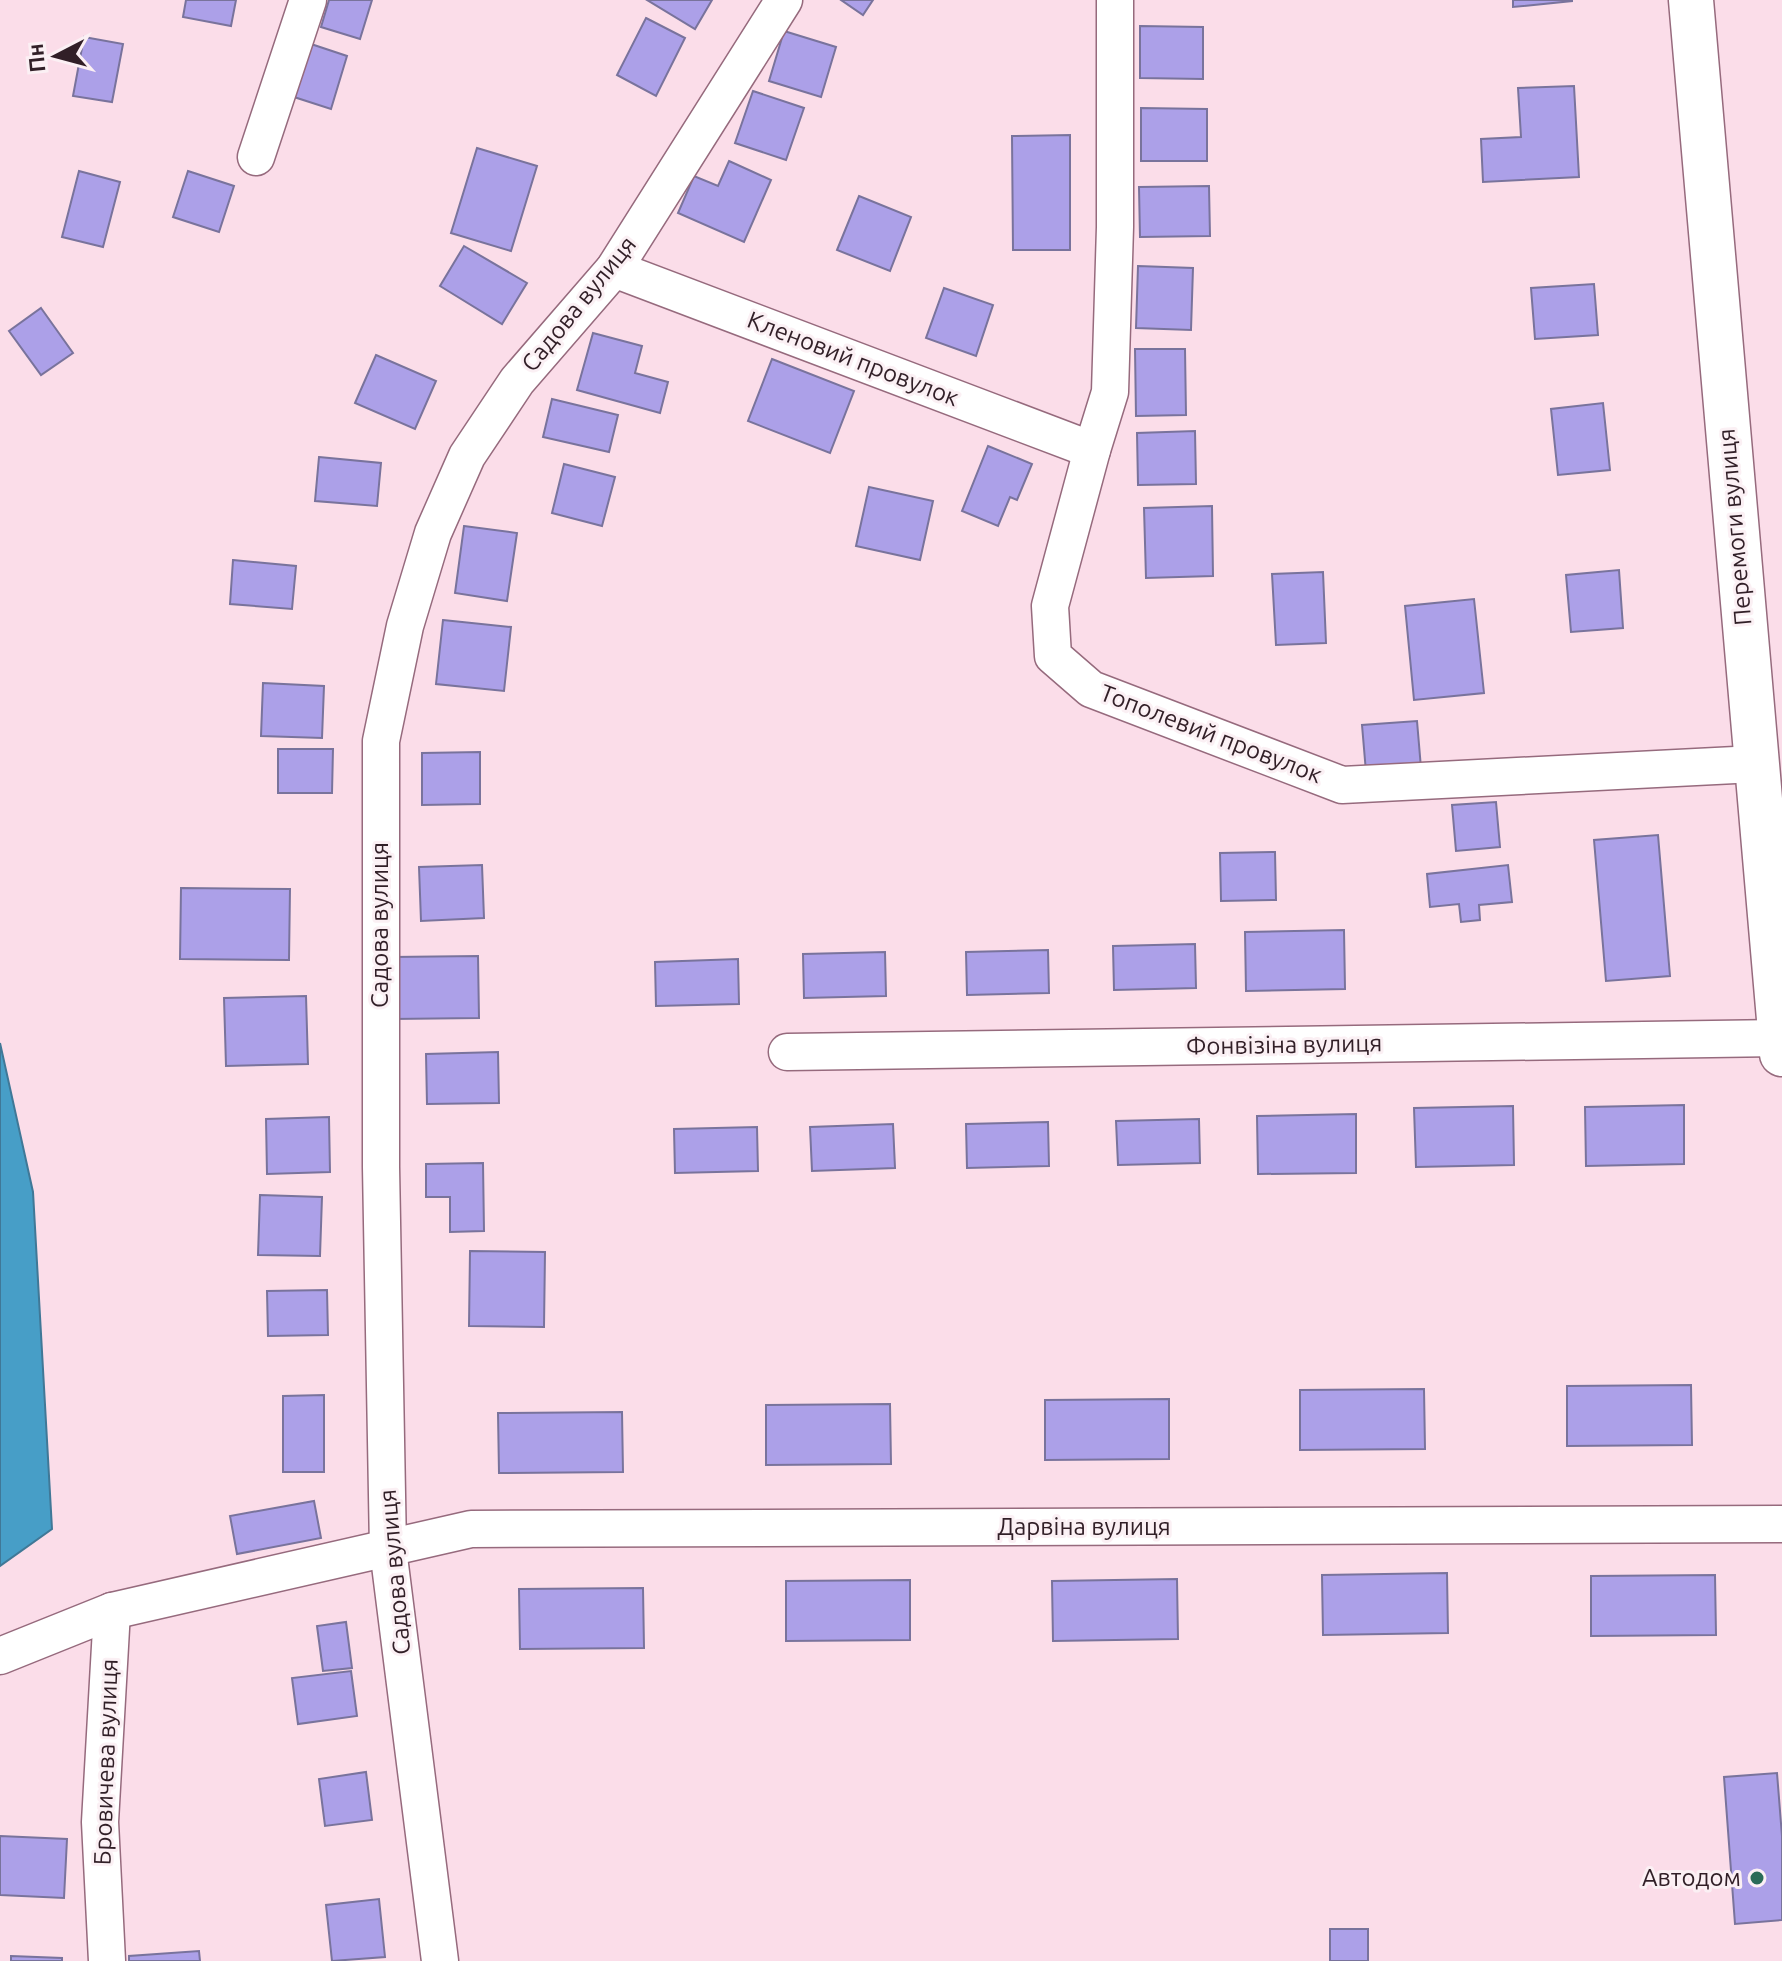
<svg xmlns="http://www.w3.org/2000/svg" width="1782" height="1961" font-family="Ubuntu,sans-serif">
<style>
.water{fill:#479ec7;stroke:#407897;stroke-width:2}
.building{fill:#aca0e8;stroke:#79739c;stroke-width:2}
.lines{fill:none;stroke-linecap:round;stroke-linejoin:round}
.minor-casing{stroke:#966a7d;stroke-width:39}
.major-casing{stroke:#966a7d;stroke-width:47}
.minor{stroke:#fff;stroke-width:36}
.major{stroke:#fff;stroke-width:44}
.poi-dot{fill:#2b6b58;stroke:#fbf0f4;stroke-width:3}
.labels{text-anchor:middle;stroke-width:6;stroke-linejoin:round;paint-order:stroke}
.street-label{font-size:24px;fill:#311f27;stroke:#fbf0f4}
.poi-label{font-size:24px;fill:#311f27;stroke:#fbf0f4;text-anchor:end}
</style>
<rect width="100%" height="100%" fill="#fbdde9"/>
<polygon class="water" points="0,1043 33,1192 52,1529 0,1566"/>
<g class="building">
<polygon points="186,0 236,0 231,26 183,17"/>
<polygon points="329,0 372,0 360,39 321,27"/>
<polygon points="647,0 712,0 695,29"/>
<polygon points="841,0 873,0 863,15"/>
<polygon points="1513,0 1572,0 1572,1 1513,7"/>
<polygon points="646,18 685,38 656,96 617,75"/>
<polygon points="1140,26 1203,27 1203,79 1140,78"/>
<polygon points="784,31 836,47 821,97 769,81"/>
<polygon points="84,37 123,44 112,102 73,96"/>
<polygon points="311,44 347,56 331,109 294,97"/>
<polygon points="1574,86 1579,177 1483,182 1481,139 1521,137 1518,88"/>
<polygon points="753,91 804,108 786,160 735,143"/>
<polygon points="1141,108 1207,109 1207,161 1141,161"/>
<polygon points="1070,135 1070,250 1013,250 1012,136"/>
<polygon points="477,148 537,166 511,251 451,233"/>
<polygon points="729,161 771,180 744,242 678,213 694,176 718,186"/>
<polygon points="79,171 120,182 103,247 62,237"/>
<polygon points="188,171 234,186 219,232 173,217"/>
<polygon points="1209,186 1210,236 1140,237 1139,187"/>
<polygon points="859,196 911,217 890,271 837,250"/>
<polygon points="464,246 527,283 502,324 440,286"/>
<polygon points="1138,266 1193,268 1191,330 1136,328"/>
<polygon points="1594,284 1598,335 1535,339 1531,288"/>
<polygon points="944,288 993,305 976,356 926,338"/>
<polygon points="41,308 73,353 41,375 9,331"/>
<polygon points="593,333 642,346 635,373 668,382 660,413 577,390"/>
<polygon points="1135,349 1185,349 1186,415 1136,416"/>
<polygon points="376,355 436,381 415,429 355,403"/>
<polygon points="772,359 854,391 830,453 748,421"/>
<polygon points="552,399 618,415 609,452 543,437"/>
<polygon points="1603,403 1610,470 1558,475 1551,409"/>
<polygon points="1195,431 1196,484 1138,485 1137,433"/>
<polygon points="988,446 1032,464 1017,500 1010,497 998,526 962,511"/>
<polygon points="319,457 381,463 377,506 315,501"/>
<polygon points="564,464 615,477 602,526 552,513"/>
<polygon points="869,487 933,501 920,560 856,546"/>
<polygon points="1212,506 1213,576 1146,578 1144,508"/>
<polygon points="464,526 517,533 507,601 455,593"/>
<polygon points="233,560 296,566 292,609 230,604"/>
<polygon points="1619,570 1623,628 1571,632 1566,575"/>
<polygon points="1323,572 1326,643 1276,645 1272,574"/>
<polygon points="1474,599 1484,693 1414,700 1405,606"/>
<polygon points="443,620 511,627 504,691 436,684"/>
<polygon points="263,683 324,686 322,738 261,736"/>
<polygon points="1417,721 1421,768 1366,772 1362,725"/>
<polygon points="278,749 333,749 332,793 278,793"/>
<polygon points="480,752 480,804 422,805 422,753"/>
<polygon points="1496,802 1500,847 1456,851 1452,805"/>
<polygon points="1658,835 1670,976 1606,981 1594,840"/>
<polygon points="1275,852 1276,900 1221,901 1220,853"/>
<polygon points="482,865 484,918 421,921 419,867"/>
<polygon points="1508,865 1512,902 1479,905 1480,920 1461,922 1459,904 1430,907 1427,874"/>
<polygon points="181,888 290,889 289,960 180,959"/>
<polygon points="1344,930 1345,989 1246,991 1245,932"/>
<polygon points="1195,944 1196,988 1114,990 1113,946"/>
<polygon points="1048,950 1049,993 967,995 966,952"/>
<polygon points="885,952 886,996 804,998 803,954"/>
<polygon points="478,956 479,1018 392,1019 392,957"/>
<polygon points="738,959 739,1004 656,1006 655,962"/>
<polygon points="306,996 308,1064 226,1066 224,998"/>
<polygon points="498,1052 499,1103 427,1104 426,1054"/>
<polygon points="1684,1105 1684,1164 1586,1166 1585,1107"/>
<polygon points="1513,1106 1514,1165 1416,1167 1414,1108"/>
<polygon points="1356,1114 1356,1173 1258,1174 1257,1116"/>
<polygon points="329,1117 330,1172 267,1174 266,1119"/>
<polygon points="1199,1119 1200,1163 1118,1165 1116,1121"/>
<polygon points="1048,1122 1049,1166 967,1168 966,1124"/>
<polygon points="893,1124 895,1168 812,1171 810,1127"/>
<polygon points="757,1127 758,1171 675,1173 674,1129"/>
<polygon points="483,1163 484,1231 450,1232 450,1197 426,1197 426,1164"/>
<polygon points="260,1195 322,1197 320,1256 258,1255"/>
<polygon points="470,1251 545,1252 544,1327 469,1326"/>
<polygon points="327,1290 328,1335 268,1336 267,1291"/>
<polygon points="1691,1385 1692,1445 1567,1446 1567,1386"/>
<polygon points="1424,1389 1425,1449 1300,1450 1300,1390"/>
<polygon points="324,1395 324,1472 283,1472 283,1396"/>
<polygon points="1169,1399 1169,1459 1045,1460 1045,1400"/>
<polygon points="890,1404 891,1464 766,1465 766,1405"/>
<polygon points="622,1412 623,1472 499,1473 498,1413"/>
<polygon points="314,1501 321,1538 237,1554 230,1516"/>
<polygon points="1447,1573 1448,1633 1323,1635 1322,1575"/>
<polygon points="1715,1575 1716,1635 1591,1636 1591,1576"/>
<polygon points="1177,1579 1178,1639 1053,1641 1052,1581"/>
<polygon points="910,1580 910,1640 786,1641 786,1581"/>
<polygon points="643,1588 644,1648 520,1649 519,1589"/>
<polygon points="346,1622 352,1668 323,1671 317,1626"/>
<polygon points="351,1671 357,1716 298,1724 292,1678"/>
<polygon points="366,1772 372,1820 325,1826 319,1779"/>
<polygon points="1777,1773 1782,1836 1782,1920 1735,1924 1724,1777"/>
<polygon points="0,1836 67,1839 64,1898 0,1895"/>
<polygon points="379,1899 385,1957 332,1961 326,1905"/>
<rect x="1330" y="1929" width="38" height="32"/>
<polygon points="199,1951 200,1961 129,1961 129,1956"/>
<polygon points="11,1956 62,1958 62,1961 11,1961"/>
</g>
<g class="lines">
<g class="minor-casing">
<g id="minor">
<polyline points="1115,0 1115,227 1110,392 1092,450 1050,606 1053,656 1091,689 1342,785 1755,764"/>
<polyline points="256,157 308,0"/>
<polyline points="614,269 1092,450"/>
<polyline points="787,1052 1782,1038"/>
<polyline points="0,1656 112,1611 471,1529 1782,1524"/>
<polyline points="107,1961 100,1822 112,1611"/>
<polyline points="440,1961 388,1549 381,1167 381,741 405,626 433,533 467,456 517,381 614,269 784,0"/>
</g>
</g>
<g class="major-casing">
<polyline id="major" points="1691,0 1782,1054"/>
</g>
<use href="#minor" class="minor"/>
<use href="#major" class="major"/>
</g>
<circle class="poi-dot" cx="1757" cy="1878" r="8"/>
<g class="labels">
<g class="street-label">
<text transform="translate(579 304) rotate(-51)" y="8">Садова вулиця</text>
<text transform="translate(853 359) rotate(21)" y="8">Кленовий провулок</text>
<text transform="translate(1735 527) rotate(-95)" y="8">Перемоги вулиця</text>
<text transform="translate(1211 734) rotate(21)" y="8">Тополевий провулок</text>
<text transform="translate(380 925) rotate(-90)" y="8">Садова вулиця</text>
<text transform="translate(1284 1045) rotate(-1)" y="8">Фонвізіна вулиця</text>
<text x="1084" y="1535">Дарвіна вулиця</text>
<text transform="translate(395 1572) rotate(-95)" y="8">Садова вулиця</text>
<text transform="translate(106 1762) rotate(-88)" y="8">Бровичева вулиця</text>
</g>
<g class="poi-label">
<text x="1741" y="1886">Автодом</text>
</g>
</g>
<g transform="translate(56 56) rotate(264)" stroke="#fbf0f4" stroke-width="6" paint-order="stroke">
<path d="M0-6L14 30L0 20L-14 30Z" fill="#311f27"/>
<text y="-12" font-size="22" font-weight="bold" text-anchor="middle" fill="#311f27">Пн</text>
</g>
</svg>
